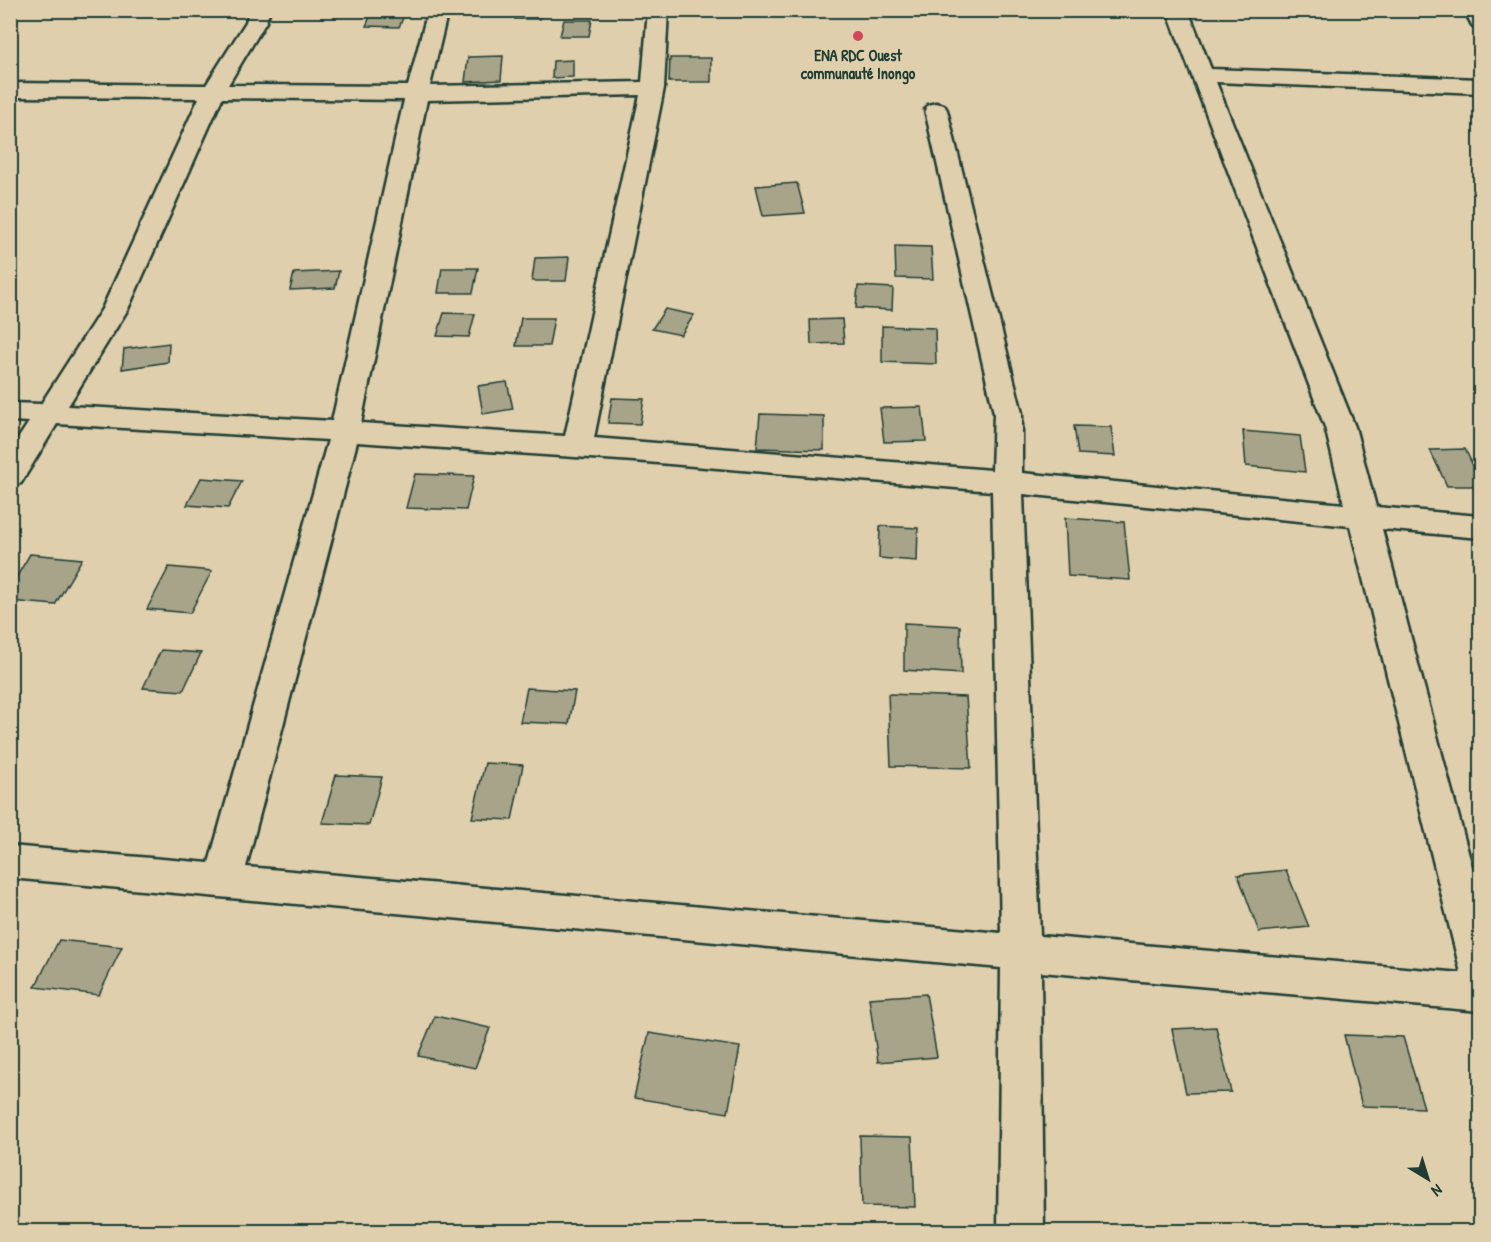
<svg xmlns="http://www.w3.org/2000/svg" width="1491" height="1242" font-family="'Patrick Hand',sans-serif">
<style>
.building{fill:#a7a48a;stroke:#1f3d34;stroke-width:1.5}
.lines{fill:none;stroke-linecap:round;stroke-linejoin:round}
.minor-casing{stroke:#1f3d34;stroke-width:5}
.minor{fill:#e0cfad;fill-rule:evenodd}
.poi-dot{fill:#d1495b;stroke:#e0cfad;stroke-width:2}
.labels{text-anchor:middle;stroke-width:4.5;stroke-linejoin:round;paint-order:stroke}
.far-poi-label{font-size:16px;font-weight:bold;fill:#1f3d34;stroke:#e0cfad}
</style>
<rect width="100%" height="100%" fill="#e0cfad"/>
<filter id="ink" filterUnits="userSpaceOnUse"><feTurbulence type="fractalNoise" baseFrequency=".0167" numOctaves="2"/><feDisplacementMap in="SourceGraphic" scale="12" xChannelSelector="R" yChannelSelector="G"/><feConvolveMatrix kernelMatrix="1 2 1 2 8 2 1 2 1" color-interpolation-filters="sRGB"/></filter>
<g filter="url(#ink)">
<g class="building">
<polygon points="373,10 385,10 406,11 399,27 366,26"/>
<polygon points="516,10 541,10 540,19 515,19"/>
<polygon points="564,20 592,20 589,36 560,36"/>
<polygon points="503,56 501,80 465,82 468,57"/>
<polygon points="670,58 711,58 711,82 669,82"/>
<polygon points="573,60 573,77 552,78 553,61"/>
<polygon points="797,183 805,213 763,216 756,186"/>
<polygon points="895,246 931,247 933,279 896,278"/>
<polygon points="569,257 566,281 532,281 535,258"/>
<polygon points="442,268 478,268 473,293 438,293"/>
<polygon points="339,271 335,288 290,290 294,273"/>
<polygon points="858,286 893,288 892,310 856,308"/>
<polygon points="665,309 694,315 681,335 652,329"/>
<polygon points="444,313 475,314 469,337 437,336"/>
<polygon points="521,318 554,318 549,346 516,346"/>
<polygon points="842,319 844,343 811,344 810,320"/>
<polygon points="882,326 935,328 936,364 882,362"/>
<polygon points="169,343 168,362 122,369 124,349"/>
<polygon points="507,382 513,409 483,414 478,386"/>
<polygon points="612,398 644,399 640,424 608,423"/>
<polygon points="922,407 926,441 884,442 880,408"/>
<polygon points="760,414 824,416 824,450 757,448"/>
<polygon points="1074,426 1111,427 1115,456 1078,454"/>
<polygon points="1243,431 1300,436 1305,472 1246,466"/>
<polygon points="1465,449 1480,480 1480,486 1447,486 1430,450"/>
<polygon points="415,474 474,476 466,510 406,508"/>
<polygon points="201,478 242,481 228,508 187,505"/>
<polygon points="1065,518 1124,522 1130,580 1068,576"/>
<polygon points="880,526 918,528 917,561 879,558"/>
<polygon points="30,554 82,559 55,605 10,601 10,588"/>
<polygon points="169,567 212,571 190,613 147,609"/>
<polygon points="904,623 960,626 961,674 904,670"/>
<polygon points="161,650 201,653 183,691 143,688"/>
<polygon points="527,688 575,691 569,724 520,722"/>
<polygon points="888,694 966,697 971,768 891,766"/>
<polygon points="485,763 523,765 512,820 472,818"/>
<polygon points="336,775 382,777 369,825 322,823"/>
<polygon points="1286,870 1309,927 1259,932 1238,875"/>
<polygon points="59,940 122,947 99,995 35,987"/>
<polygon points="926,994 937,1057 878,1062 869,998"/>
<polygon points="435,1016 490,1028 475,1068 418,1056"/>
<polygon points="1216,1027 1231,1092 1186,1093 1172,1029"/>
<polygon points="649,1033 740,1047 728,1113 634,1098"/>
<polygon points="1344,1035 1403,1037 1424,1108 1362,1106"/>
<polygon points="860,1136 912,1137 915,1207 862,1206"/>
</g>
<g class="lines">
<g class="minor-casing">
<g id="minor">
<path d="M249,10h21l-4,12 -38,63 180,1 20,-76h20l-18,76 212,-4 6,-72h20l-4,78 -70,350 398,32 2,-57 -69,-303 3,-5 8,-2 8,2 3,5 75,303v60l322,31 -19,-77 -158,-417h21l23,59 269,10v14l-264,-11 139,345 21,80 104,9v22l-98,-9 98,368v114l-439,-39 3,260h-46l3,-264 -991,-90v-32l199,17 119,-423 -271,-16 -36,59 -11,3v-35l19,-29 -19,-1v-18l31,1 61,-95 97,-211 -189,-1v-14l196,2 40,-63zM640,95l-75,341 -204,-13 66,-323zM222,98l182,2 -72,321 -264,-15 60,-97zM357,442l277,19 358,30 9,442 -755,-66zM1023,494l327,32 111,447 -421,-37z"/>
<polygon points="1464,10 1480,10 1480,29 1473,27"/>
</g>
</g>
<use href="#minor" class="minor"/>
</g>
</g>
<circle class="poi-dot" cx="858" cy="36" r="6"/>
<g class="labels">
<g class="far-poi-label">
<text x="858" y="61">ENA RDC Ouest<tspan x="858" dy="18">communauté Inongo</tspan></text>
</g>
</g>
<rect width="1491" height="1242" fill="none" stroke="#e0cfad" stroke-width="36"/>
<rect x="18" y="18" width="1455" height="1206" fill="none" stroke="#1f3d34" stroke-width="2" filter="url(#ink)"/>
<g transform="translate(1428 1179) rotate(142)" stroke="#e0cfad" stroke-width="4.5" paint-order="stroke">
<path d="M0-4.5L10 22L0 15L-10 22Z" fill="#1f3d34"/>
<text y="-9" font-size="16" font-weight="bold" text-anchor="middle" fill="#1f3d34">N</text>
</g>
</svg>
